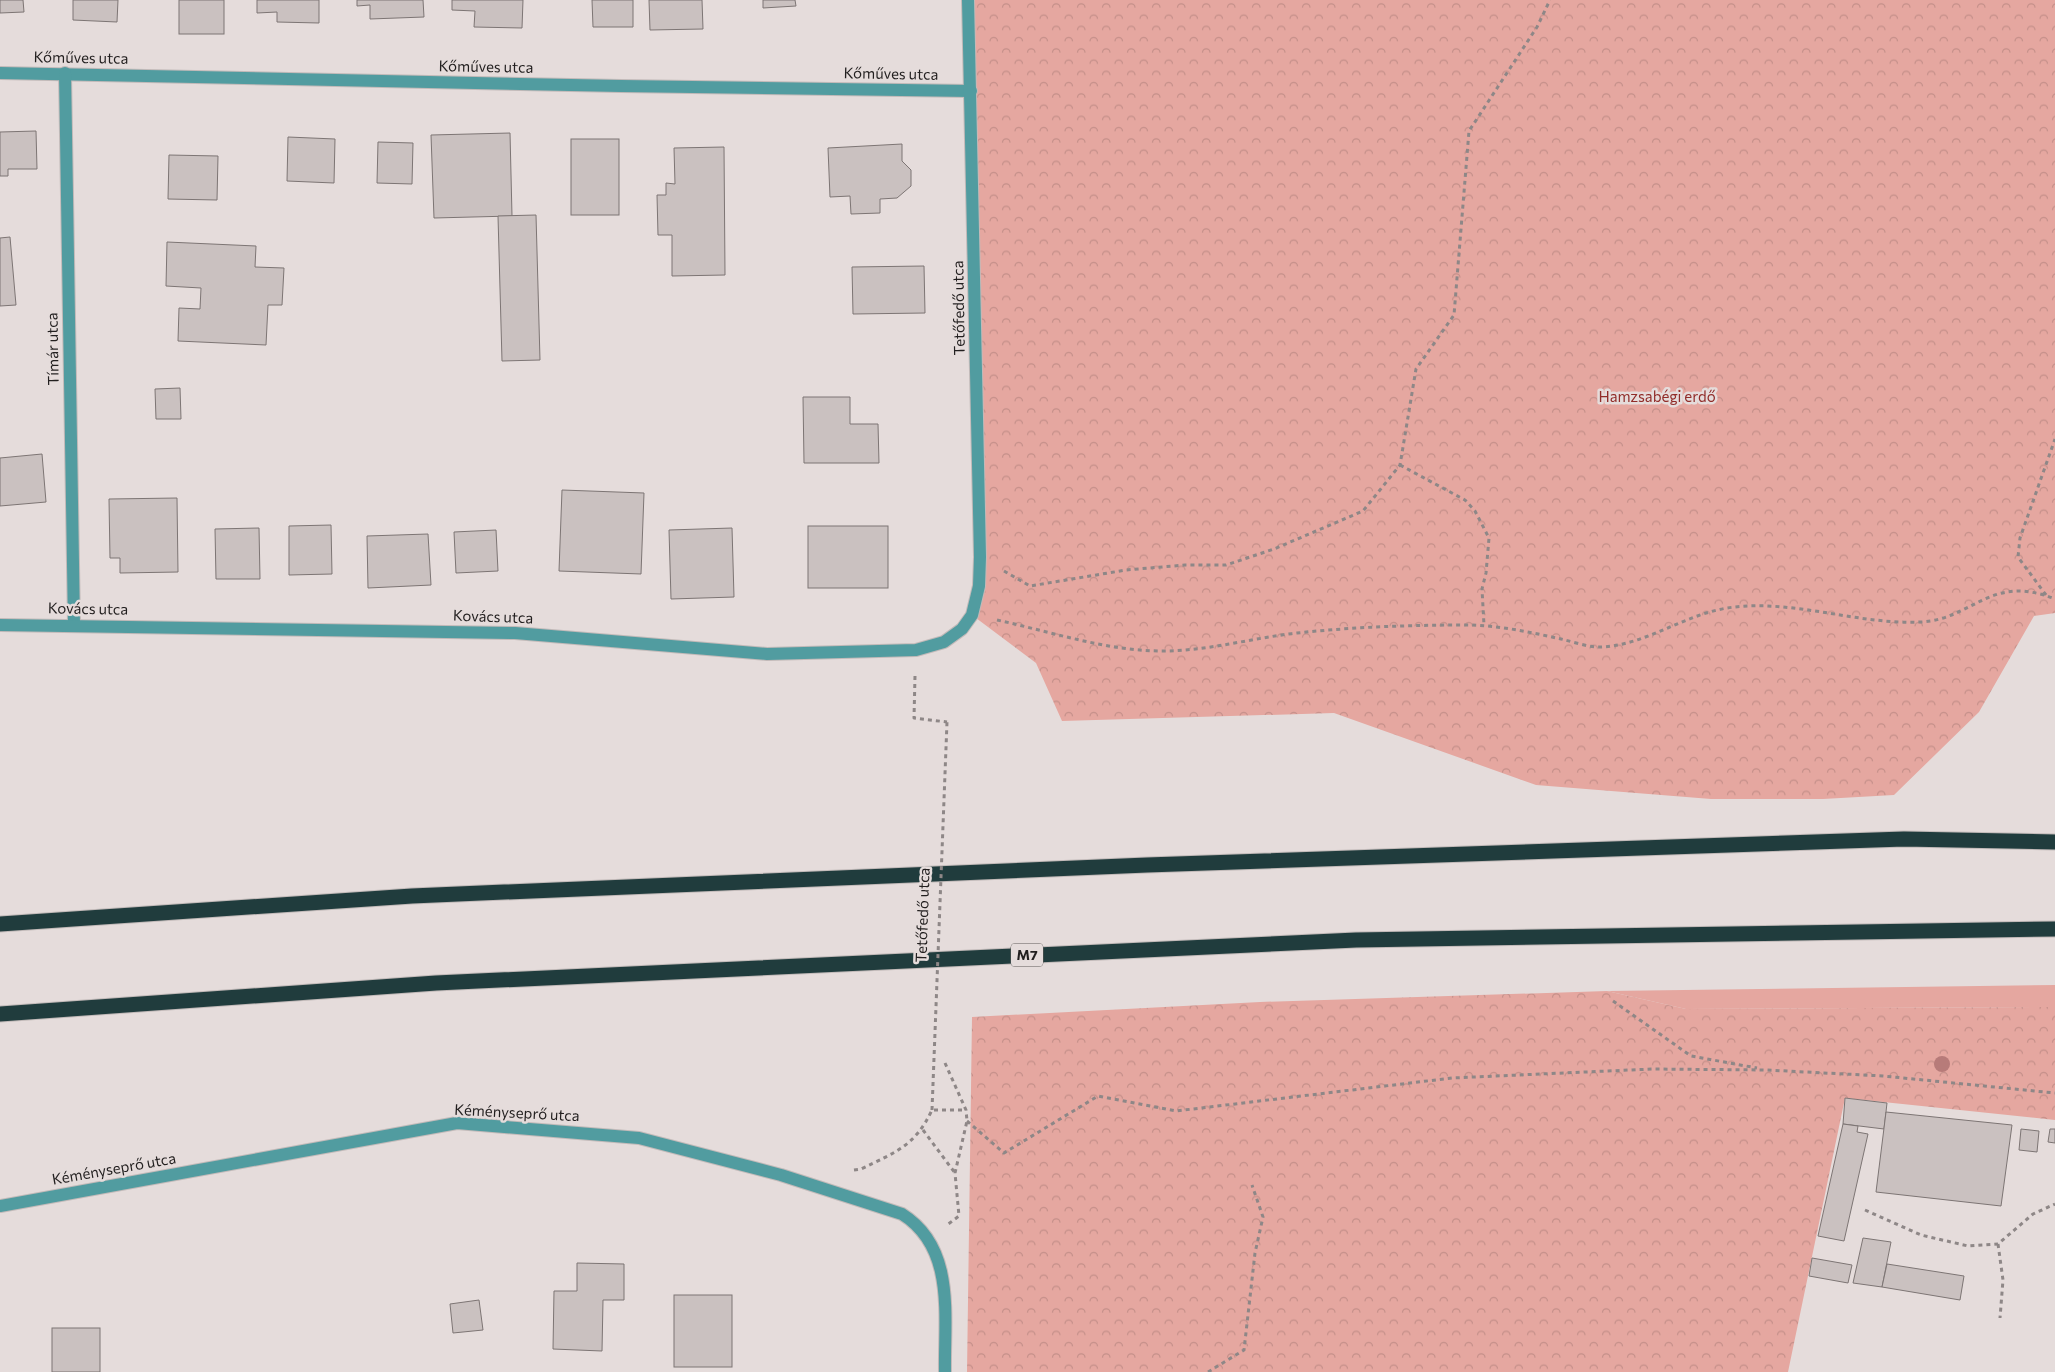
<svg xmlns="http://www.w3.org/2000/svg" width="2055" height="1372" font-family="Commissioner,sans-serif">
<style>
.green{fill:#e5a7a0}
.forest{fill:url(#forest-crowns)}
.building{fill:#cac1c0;stroke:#7d7574}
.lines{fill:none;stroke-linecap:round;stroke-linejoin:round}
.minor-casing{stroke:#c2bab9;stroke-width:14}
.highway-casing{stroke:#c2bab9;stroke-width:17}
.path{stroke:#8e8787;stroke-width:3;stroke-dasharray:4 4;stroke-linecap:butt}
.minor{stroke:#519ca0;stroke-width:12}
.highway{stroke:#203c3d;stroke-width:15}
.path-bridge{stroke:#8e8787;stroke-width:3;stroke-dasharray:4 4;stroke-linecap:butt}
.tree{fill:#b77b79}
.labels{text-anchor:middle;stroke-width:5;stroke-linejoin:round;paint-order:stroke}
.shield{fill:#e5dcdb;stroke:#5c5857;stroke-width:1}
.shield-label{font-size:14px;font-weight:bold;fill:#221f1f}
.street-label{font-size:15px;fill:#221f1f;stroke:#e5dcdb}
.park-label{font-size:15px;fill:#912c29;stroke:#e5dcdb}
</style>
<defs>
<pattern id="forest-crowns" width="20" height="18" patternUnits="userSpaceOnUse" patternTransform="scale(1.25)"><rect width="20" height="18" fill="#e5a7a0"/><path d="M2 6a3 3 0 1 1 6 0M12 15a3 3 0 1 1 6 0" fill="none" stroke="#c48f89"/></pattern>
</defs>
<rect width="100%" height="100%" fill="#e5dcdb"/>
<polygon class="green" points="2055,985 2055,1007 1686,1009 1607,991"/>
<g class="forest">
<polygon points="968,0 2055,0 2055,613 2034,616 1979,712 1894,795 1823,799 1711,799 1536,785 1334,713 1062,721 1036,663 972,615 979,586"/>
<polygon points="1607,991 1686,1009 2055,1007 2055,1120 1845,1098 1788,1372 967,1372 972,1017 1260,1002"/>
</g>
<g class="building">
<polygon points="0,0 23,0 24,12 0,13"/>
<polygon points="73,0 118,0 117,22 73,20"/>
<rect x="179" y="0" width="45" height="34"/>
<polygon points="257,0 319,0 319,23 277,22 277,12 257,13"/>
<polygon points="357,0 423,0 424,17 370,19 370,5 357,6"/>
<polygon points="452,0 523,0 522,28 474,27 475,11 452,10"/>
<polygon points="592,0 633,0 633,27 593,27"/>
<polygon points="649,0 702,0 703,29 650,30"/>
<polygon points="763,0 795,0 796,6 763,8"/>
<polygon points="36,131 37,169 8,169 8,176 0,176 0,132"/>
<polygon points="510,133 512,216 434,218 431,135"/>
<polygon points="288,137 335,139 334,183 287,181"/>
<rect x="571" y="139" width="48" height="76"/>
<polygon points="378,142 413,143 412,184 377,183"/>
<polygon points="902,144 902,161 911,170 911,186 897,198 880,199 880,213 851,214 850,196 830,197 828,148"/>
<polygon points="724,147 725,275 672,276 672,235 658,235 657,195 666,195 666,183 675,184 674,148"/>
<polygon points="169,155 218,156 217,200 168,199"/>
<polygon points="536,215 540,360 502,361 498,216"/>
<polygon points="10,237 16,305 0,306 0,238"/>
<polygon points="167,242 256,246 255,267 284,268 282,305 268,305 266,345 178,341 179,308 200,309 201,288 166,286"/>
<polygon points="924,266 925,313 853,314 852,267"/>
<polygon points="180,388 181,419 156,419 155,389"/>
<polygon points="803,397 850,397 850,424 878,424 879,463 804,463"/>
<polygon points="42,454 46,502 0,506 0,458"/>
<polygon points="562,490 644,493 641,574 559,571"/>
<polygon points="177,498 178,572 120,573 120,558 110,558 109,499"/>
<polygon points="331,525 332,574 289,575 289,526"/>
<rect x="808" y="526" width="80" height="62"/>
<polygon points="259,528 260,579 216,579 215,529"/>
<polygon points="732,528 734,597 671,599 669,530"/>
<polygon points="496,530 498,571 456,573 454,532"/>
<polygon points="428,534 431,585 368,588 367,536"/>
<polygon points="1845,1098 1887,1103 1884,1129 1843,1124"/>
<polygon points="1886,1112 2012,1125 2001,1206 1876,1192"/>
<polygon points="1843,1124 1858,1126 1857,1132 1868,1134 1844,1241 1818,1236"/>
<polygon points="2021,1129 2039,1131 2037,1152 2019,1150"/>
<polygon points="2050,1129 2055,1129 2055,1143 2048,1142"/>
<polygon points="1863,1238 1891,1242 1882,1287 1853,1283"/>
<polygon points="1812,1258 1852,1265 1848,1283 1809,1276"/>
<polygon points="577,1263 624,1264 624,1300 603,1300 602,1351 553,1349 554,1291 577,1291"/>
<polygon points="1887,1264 1964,1276 1960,1300 1882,1287"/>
<rect x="674" y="1295" width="58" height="72"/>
<polygon points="479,1300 483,1330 453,1333 450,1304"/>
<rect x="52" y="1328" width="48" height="44"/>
</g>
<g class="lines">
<g class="minor-casing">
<g id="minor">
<polyline points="0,73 621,86 971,91"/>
<polyline points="65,73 74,625"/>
<polyline points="0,625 515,633 767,654 916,650 944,642 962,629 972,615 979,586 980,557 968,0"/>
<path d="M0,1206l457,-83 182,15 142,37 121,39c54,34 42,102 43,158"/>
</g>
</g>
<g class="highway-casing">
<g id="highway">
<polyline points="0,924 412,896 1147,865 1904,839 2055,842"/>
<polyline points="0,1014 436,983 1356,940 2055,929"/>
</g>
</g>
<g class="path">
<polyline points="1400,465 1465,500 1475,511 1489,538 1486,573 1482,589 1484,625"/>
<polyline points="1004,571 1030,586 1126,570 1185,565 1226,565 1274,549 1363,511 1400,465 1416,369 1454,315 1469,131 1537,27 1550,0"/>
<polyline points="2046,595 2018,557 2020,538 2055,439"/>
<path d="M997,620c55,12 110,31 165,31 46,0 90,-13 135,-18 56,-6 112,-8 168,-8 33,0 64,7 96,14 13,3 29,9 42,8 44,-3 81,-32 124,-39 65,-10 129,17 194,14 53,-3 69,-49 134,-23"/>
<polyline points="915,676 914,718 947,722"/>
<polyline points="1613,1001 1691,1056 1757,1068"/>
<polyline points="945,1063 966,1110 967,1121 955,1173 959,1216 947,1225"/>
<polyline points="967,1121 1004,1153 1098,1096 1176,1111 1452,1078 1652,1069 1767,1070 1883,1076 2055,1093"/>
<polyline points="923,1130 955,1173"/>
<path d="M854,1170l7,-1c35,-17 54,-23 71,-59h34"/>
<polyline points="1865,1210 1921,1235 1968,1246 1998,1244 2033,1214 2055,1204"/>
<polyline points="1998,1244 2003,1280 2000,1318"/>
<polyline points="1208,1372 1244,1350 1255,1253 1263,1217 1252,1185"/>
</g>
<use href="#minor" class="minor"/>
<use href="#highway" class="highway"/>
<polyline class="path-bridge" points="932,1110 947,722"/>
</g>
<circle class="tree" cx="1942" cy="1064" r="8"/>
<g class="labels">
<rect class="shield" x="1011" y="943.5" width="32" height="23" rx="4"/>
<g class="shield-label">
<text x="1027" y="960">M7</text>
</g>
<g class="street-label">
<text transform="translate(81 58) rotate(1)" y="5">Kőműves utca</text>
<text transform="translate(486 67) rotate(1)" y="5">Kőműves utca</text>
<text transform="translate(891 74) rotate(1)" y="5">Kőműves utca</text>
<text transform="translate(959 308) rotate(-91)" y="5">Tetőfedő utca</text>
<text transform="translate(53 349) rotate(-91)" y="5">Tímár utca</text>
<text transform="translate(88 609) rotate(1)" y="5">Kovács utca</text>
<text transform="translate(493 617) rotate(2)" y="5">Kovács utca</text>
<text transform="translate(923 915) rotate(-88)" y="5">Tetőfedő utca</text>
<text transform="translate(517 1113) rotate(3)" y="5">Kéményseprő utca</text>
<text transform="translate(114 1169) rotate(-10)" y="5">Kéményseprő utca</text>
</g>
<g class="park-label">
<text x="1657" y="402">Hamzsabégi erdő</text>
</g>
</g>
</svg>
